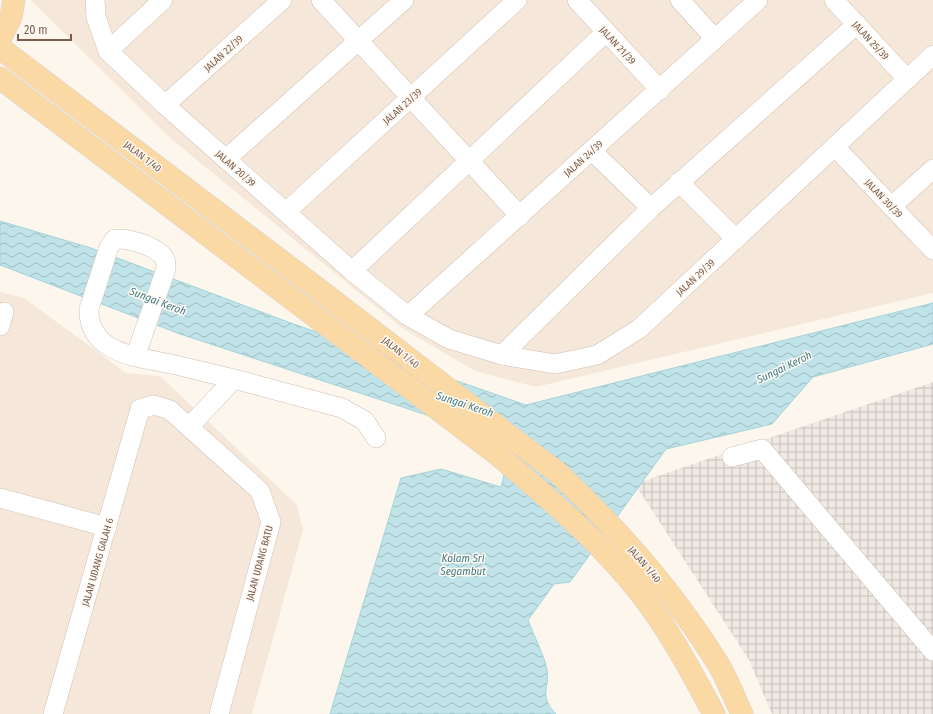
<svg xmlns="http://www.w3.org/2000/svg" width="933" height="714" font-family="'Fira Sans Condensed',sans-serif">
<style>
.residential{fill:#f5e8da}
.industrial{fill:url(#industrial-grid)}
.water{fill:url(#water-waves);stroke:#a5d3da}
.lines{fill:none;stroke-linecap:round;stroke-linejoin:round}
.minor-casing{stroke:#d1beb0;stroke-width:20}
.major-casing{stroke:#dad1cd;stroke-width:23}
.minor{stroke:#fff;stroke-width:19}
.major{stroke:#fbd9a5;stroke-width:22}
.labels{text-anchor:middle;stroke-width:3;stroke-linejoin:round;paint-order:stroke}
.street-label{font-size:10px;fill:#7a5c4d;stroke:#fffaf3}
.water-label{font-size:11px;font-style:italic;fill:#437c86;stroke:#fffaf3}
</style>
<defs>
<pattern id="industrial-grid" width="8" height="8" patternUnits="userSpaceOnUse"><rect width="8" height="8" fill="#efe9e4"/><path d="M0 4h8M4 0v8" fill="none" stroke="#c7c0bb"/></pattern>
<pattern id="water-waves" width="16" height="10" patternUnits="userSpaceOnUse"><rect width="16" height="10" fill="#bfe3e8"/><path d="M0 5q4-4 8 0t8 0" fill="none" stroke="#a0bbbe"/></pattern>
</defs>
<rect width="100%" height="100%" fill="#fdf6ec"/>
<g class="residential">
<polygon points="31,0 933,0 933,293 536,387 475,371 402,328 170,138"/>
<polygon points="0,292 24,298 126,373 160,376 297,505 303,530 252,714 0,714"/>
</g>
<polygon class="industrial" points="933,382 933,714 772,714 749,660 635,484"/>
<path class="water" d="M0,221l91,27 197,74 238,83 407,-102v41l-120,33 -41,47 -106,25 -96,133 -16,2 -26,36c5,14 17,37 19,50 3,20 -9,25 9,44h-226l71,-236 40,-9 60,18 11,-44 -332,-109 -180,-69z"/>
<g class="lines">
<g class="minor-casing">
<g id="minor">
<polyline points="95,0 96,17 108,51 165,105 352,271 408,316 449,339 502,355 555,364 597,355 639,329 933,55"/>
<polyline points="321,0 520,216"/>
<polyline points="577,0 660,90"/>
<polyline points="680,0 715,39"/>
<polyline points="834,0 907,79"/>
<polyline points="108,51 163,0"/>
<polyline points="165,105 282,0"/>
<polyline points="835,147 933,250"/>
<polyline points="592,151 651,208"/>
<polyline points="226,159 404,0"/>
<polyline points="679,182 736,239"/>
<polyline points="892,206 933,169"/>
<polyline points="287,211 517,0"/>
<polyline points="352,271 606,32"/>
<polyline points="408,316 758,0"/>
<polyline points="0,326 4,312"/>
<polyline points="502,355 651,208 857,24"/>
<path d="M135,357l31,-88c0,-5 0,-11 -4,-14 -10,-10 -34,-17 -47,-16l-6,8 -20,62c-1,45 49,48 82,55 22,5 42,10 63,15"/>
<polyline points="189,427 234,379 342,408 365,421 376,438"/>
<polyline points="732,457 762,449 933,651"/>
<polyline points="0,498 107,527"/>
<polyline points="53,714 140,409 154,405 170,410 260,491 271,522 219,714"/>
</g>
</g>
<g class="major-casing">
<g id="major">
<polyline points="0,39 11,17 14,0"/>
<path d="M0,48l318,241 240,184c62,58 118,122 162,194 8,15 15,32 22,47"/>
<path d="M0,78l497,376c51,44 103,87 144,140 29,37 51,79 73,120"/>
</g>
</g>
<use href="#minor" class="minor"/>
<use href="#major" class="major"/>
</g>
<g class="labels">
<g class="street-label">
<text transform="translate(871 40) rotate(47)" y="4">JALAN 25/39</text>
<text transform="translate(618 45) rotate(47)" y="4">JALAN 21/39</text>
<text transform="translate(223 53) rotate(-42)" y="4">JALAN 22/39</text>
<text transform="translate(402 106) rotate(-42)" y="4">JALAN 23/39</text>
<text transform="translate(143 156) rotate(37)" y="4">JALAN 1/40</text>
<text transform="translate(583 158) rotate(-42)" y="4">JALAN 24/39</text>
<text transform="translate(236 168) rotate(41)" y="4">JALAN 20/39</text>
<text transform="translate(884 198) rotate(46)" y="4">JALAN 30/39</text>
<text transform="translate(695 277) rotate(-43)" y="4">JALAN 29/39</text>
<text transform="translate(401 352) rotate(38)" y="4">JALAN 1/40</text>
<text transform="translate(97 562) rotate(-74)" y="4">JALAN UDANG GALAH 6</text>
<text transform="translate(259 563) rotate(-75)" y="4">JALAN UDANG BATU</text>
<text transform="translate(645 564) rotate(49)" y="4">JALAN 1/40</text>
</g>
<g class="water-label">
<text transform="translate(158 301) rotate(21)" y="4">Sungai Keroh</text>
<text transform="translate(784 367) rotate(-26)" y="4">Sungai Keroh</text>
<text transform="translate(465 404) rotate(18)" y="4">Sungai Keroh</text>
<text x="463" y="562">Kolam Sri<tspan x="463" dy="13">Segambut</tspan></text>
</g>
</g>
<path d="M18 34v6h53v-6" fill="none" stroke="#7a5c4d" stroke-width="2"/>
<text x="24" y="34" font-size="12" fill="#7a5c4d" stroke="#fffaf3" stroke-width="3" paint-order="stroke">20 m</text>
</svg>
